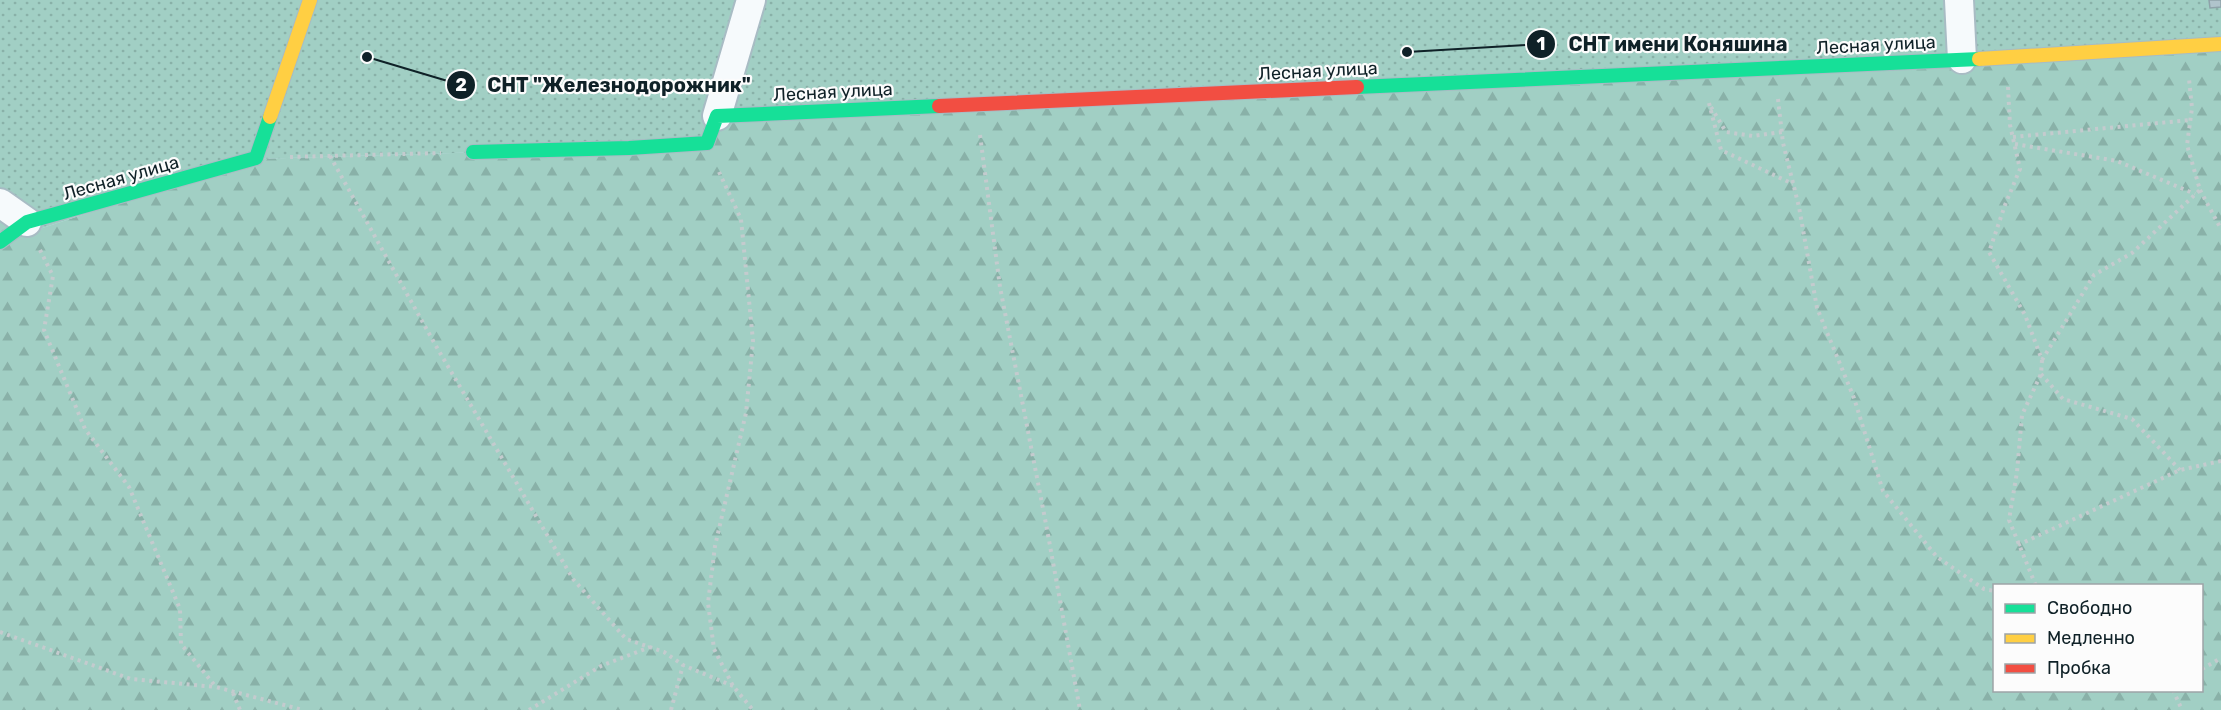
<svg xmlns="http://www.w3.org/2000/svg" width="2221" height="710" font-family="Rubik,sans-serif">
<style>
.forest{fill:url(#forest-firs);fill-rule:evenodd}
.park{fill:url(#park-dots)}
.building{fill:#b0c4cc;stroke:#8ea2a9;stroke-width:1.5}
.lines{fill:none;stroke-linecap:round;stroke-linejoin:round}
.street-casing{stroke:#a8bcc4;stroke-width:32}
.fast-casing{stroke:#a8bcc4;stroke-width:16}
.slow-casing{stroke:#a8bcc4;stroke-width:16}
.jam-casing{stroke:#a8bcc4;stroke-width:16}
.path{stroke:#c4cbce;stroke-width:4;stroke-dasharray:3 4.5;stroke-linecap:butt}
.street{stroke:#f6fafc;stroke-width:28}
.fast{stroke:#16e098;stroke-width:14}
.slow{stroke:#ffcf43;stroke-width:14}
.jam{stroke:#f24e42;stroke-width:14}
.labels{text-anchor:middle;stroke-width:4.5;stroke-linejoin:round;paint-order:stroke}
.street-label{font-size:18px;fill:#0f2127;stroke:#fcfcfc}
.leader{fill:none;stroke:#0f2127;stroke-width:2}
.callout-dot{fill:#0f2127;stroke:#fcfcfc;stroke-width:2}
.mark-label{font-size:18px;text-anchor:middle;font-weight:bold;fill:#fff}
.callout-label{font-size:20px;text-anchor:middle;font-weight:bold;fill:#0f2127;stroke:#fcfcfc;stroke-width:4.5;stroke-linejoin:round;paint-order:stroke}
</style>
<defs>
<pattern id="forest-firs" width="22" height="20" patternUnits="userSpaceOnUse" patternTransform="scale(1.5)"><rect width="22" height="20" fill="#a1cfc4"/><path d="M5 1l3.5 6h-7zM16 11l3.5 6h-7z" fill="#89b1a8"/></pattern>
<pattern id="park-dots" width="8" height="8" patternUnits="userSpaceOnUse" patternTransform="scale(1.5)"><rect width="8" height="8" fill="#a1cfc4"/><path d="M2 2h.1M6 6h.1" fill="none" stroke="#89b1a8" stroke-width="1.8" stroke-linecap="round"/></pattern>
</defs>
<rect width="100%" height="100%" fill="#c5dee8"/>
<path class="forest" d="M2221,44v666h-2221v-468l252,-83 338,-10 128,-36zM1994,586h208v104h-208z"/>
<polygon class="park" points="0,0 2221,0 2221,44 718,113 707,143 590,149 252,159 0,242"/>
<polygon class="building" points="2209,0 2221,0 2221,7 2210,8"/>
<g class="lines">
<g class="street-casing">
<g id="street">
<polyline points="1959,0 1962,59"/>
<polyline points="717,116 751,0"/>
<polyline points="0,203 27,222"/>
</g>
</g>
<g class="fast-casing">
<g id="fast">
<polyline points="1357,87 1979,59"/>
<polyline points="473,152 629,148 707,143 717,116 939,106"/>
<polyline points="0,242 27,222 256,158 270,117"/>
</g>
</g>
<g class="slow-casing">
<g id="slow">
<polyline points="1979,59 2221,44"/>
<polyline points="270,117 310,0"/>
</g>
</g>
<g class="jam-casing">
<polyline id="jam" points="939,106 1357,87"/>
</g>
<g class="path">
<polyline points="2008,87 2010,125 2020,169 2005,205 1989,252 2025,315 2042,360 2041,374 2022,415 2017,472 2009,520 2036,586"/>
<polyline points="1778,99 1783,143 1799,207 1817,308 1854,398 1883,491 1937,557 1984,589 1994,591"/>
<polyline points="1709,103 1721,150 1793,184"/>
<polyline points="1711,107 1726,132 1753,136 1782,132"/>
<polyline points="980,135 1000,287 1046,524 1080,710"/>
<polyline points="2013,137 2190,120"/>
<polyline points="2015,144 2117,161 2195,194"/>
<polyline points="330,156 436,346 573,579 626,639 664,652 683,665 733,686"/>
<polyline points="290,157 441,153"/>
<polyline points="719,172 741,219 753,341 746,413 715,546 708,603 714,649 733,686 753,710"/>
<polyline points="2200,190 2221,229"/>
<polyline points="40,250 53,276 44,330 85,429 129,487 180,609 181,644 216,687 303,710"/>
<polyline points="2042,360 2094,275 2132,253 2200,190 2187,145 2192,108 2189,79"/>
<polyline points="2041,374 2063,399 2132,419 2180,470"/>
<polyline points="2018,545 2180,470 2221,461"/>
<polyline points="0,632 131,679 216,687"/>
<polyline points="2202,669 2221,658"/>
<polyline points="2173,690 2182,710"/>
<polyline points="233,693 240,710"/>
<polyline points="529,710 601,666 650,647"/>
<polyline points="671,710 683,665"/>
</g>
<use href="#street" class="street"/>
<use href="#fast" class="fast"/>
<use href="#slow" class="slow"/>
<use href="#jam" class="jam"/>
</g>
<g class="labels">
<g class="street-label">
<text transform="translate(1876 45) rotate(-3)" y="6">Лесная улица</text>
<text transform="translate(1318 71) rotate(-3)" y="6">Лесная улица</text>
<text transform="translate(833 92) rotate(-3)" y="6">Лесная улица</text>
<text transform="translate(121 178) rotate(-16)" y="6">Лесная улица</text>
</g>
</g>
<path class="leader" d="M1407 52L1541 44M367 57L461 85"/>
<g class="callout-dot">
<circle cx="1407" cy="52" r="6"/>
<circle cx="367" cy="57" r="6"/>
<circle cx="1541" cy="44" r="15"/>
<circle cx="461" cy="85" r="15"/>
</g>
<g class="mark-label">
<text x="1541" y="50">1</text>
<text x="461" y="91">2</text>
</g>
<g class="callout-label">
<text x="1678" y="51">СНТ имени Коняшина</text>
<text x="619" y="92">СНТ "Железнодорожник"</text>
</g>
<rect x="1993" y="584" width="210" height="108" fill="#fcfcfc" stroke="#9da4a7" stroke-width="1.5"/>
<rect x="2005" y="604" width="30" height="9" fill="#16e098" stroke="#9da4a7" stroke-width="1.5"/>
<text x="2047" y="614" font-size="18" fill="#0f2127">Свободно</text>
<rect x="2005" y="634" width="30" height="9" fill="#ffcf43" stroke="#9da4a7" stroke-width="1.5"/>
<text x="2047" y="644" font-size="18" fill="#0f2127">Медленно</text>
<rect x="2005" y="664" width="30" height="9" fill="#f24e42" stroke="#9da4a7" stroke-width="1.5"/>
<text x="2047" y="674" font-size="18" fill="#0f2127">Пробка</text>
</svg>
